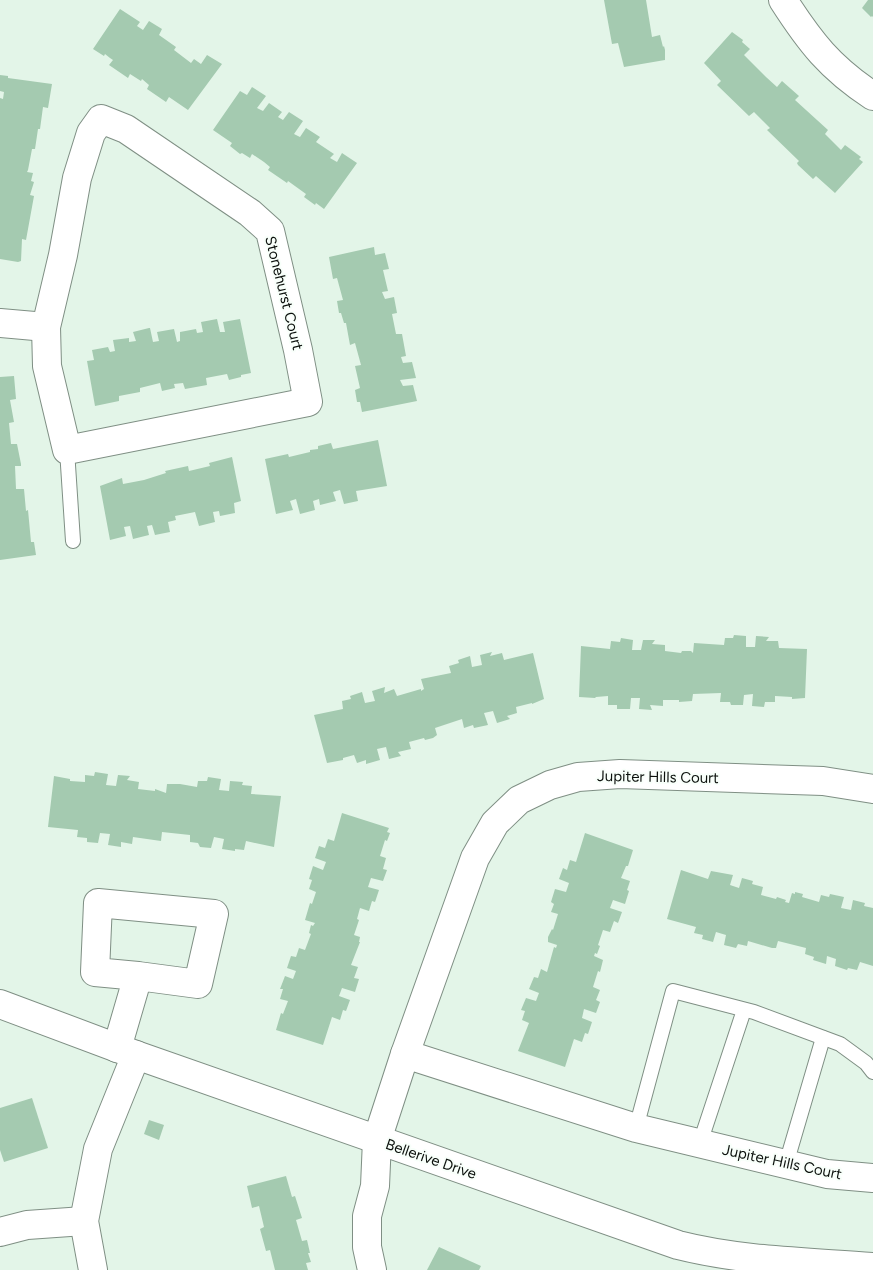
<svg xmlns="http://www.w3.org/2000/svg" width="873" height="1270" font-family="Figtree,sans-serif">
<style>
.building{fill:#a4cab0}
.lines{fill:none;stroke-linecap:round;stroke-linejoin:round}
.lane-casing{stroke:#7f8f84;stroke-width:16}
.street-casing{stroke:#7f8f84;stroke-width:30}
.lane{stroke:#fff;stroke-width:14}
.street{stroke:#fff;stroke-width:28}
.labels{text-anchor:middle;stroke-width:4;stroke-linejoin:round;paint-order:stroke}
.street-label{font-size:15px;fill:#0c110d;stroke:#f8fffa}
</style>
<rect width="100%" height="100%" fill="#e3f5e8"/>
<g class="building">
<polygon points="604,0 646,0 652,37 660,35 663,47 664,46 665,50 665,60 624,67 618,43 612,44"/>
<polygon points="868,0 873,0 873,17 872,16 871,17 862,8"/>
<polygon points="120,9 140,22 137,26 143,30 149,21 162,29 159,35 176,47 174,50 191,63 194,59 201,64 207,55 222,64 188,110 169,97 166,102 147,89 149,85 142,79 141,81 130,74 128,78 109,65 113,60 110,58 105,54 104,56 93,49"/>
<polygon points="732,32 743,40 742,42 750,49 744,55 766,77 777,87 782,81 799,96 795,100 828,130 825,134 841,150 845,145 861,157 859,159 863,162 835,193 816,176 813,179 798,165 797,163 799,161 767,130 770,128 754,112 749,116 717,85 721,81 704,63"/>
<polygon points="0,75 8,76 8,78 52,84 48,108 43,107 40,129 38,129 35,149 32,149 28,170 27,172 33,173 31,181 34,182 30,195 34,196 26,240 22,239 21,261 18,262 0,259 0,98 3,99 4,92 0,91"/>
<polygon points="252,87 266,96 257,108 263,111 269,103 282,112 278,117 283,120 289,112 303,121 294,134 300,137 306,128 320,137 316,142 334,154 330,158 337,162 342,153 357,163 324,209 316,203 315,205 304,197 306,194 288,181 287,183 268,170 270,167 264,162 252,154 250,158 242,153 240,154 230,146 232,143 213,130 240,91 247,95"/>
<polygon points="374,247 375,255 385,253 389,269 383,270 388,291 382,292 385,299 394,297 397,313 392,314 396,334 402,334 406,356 401,357 403,363 412,362 416,378 400,380 403,386 413,385 417,401 362,412 360,402 357,402 355,390 360,388 355,366 361,365 355,343 350,345 346,323 344,323 341,313 339,313 337,301 343,300 337,278 333,279 329,257"/>
<polygon points="217,319 220,332 225,332 223,322 240,319 251,373 241,375 241,377 229,380 227,374 206,378 207,385 185,389 183,383 174,384 175,388 162,391 160,383 140,388 140,392 119,396 119,401 95,406 87,361 94,360 92,350 108,347 110,352 115,351 113,340 129,338 129,342 136,341 133,332 149,328 150,328 153,342 159,341 157,332 174,329 177,342 180,341 180,332 196,329 197,333 203,332 201,322"/>
<polygon points="14,376 16,399 10,400 14,422 9,423 11,444 17,444 21,464 21,466 15,466 16,489 24,489 26,511 28,510 31,542 34,542 36,555 0,560 0,377"/>
<polygon points="378,440 387,486 356,491 358,501 344,504 340,490 333,492 336,501 320,505 319,499 313,501 315,510 300,514 296,499 290,501 293,510 276,514 265,459 288,454 289,457 310,452 310,450 318,449 318,446 331,443 333,449"/>
<polygon points="232,457 241,501 234,503 235,513 220,516 219,511 213,512 215,522 199,526 195,512 175,516 176,520 168,522 170,532 155,535 152,525 147,526 149,535 133,539 130,526 124,527 126,536 110,540 100,486 122,478 123,484 144,480 166,473 165,471 188,466 189,471 210,466 209,463"/>
<polygon points="734,635 746,636 746,647 755,647 756,636 769,637 766,641 778,641 779,648 807,649 805,698 792,699 792,697 775,696 775,702 765,702 764,707 752,706 753,694 744,695 743,705 731,705 730,702 720,702 721,693 693,694 692,701 679,702 679,700 663,700 663,706 650,705 652,710 639,709 640,698 631,698 630,709 617,709 617,705 608,705 608,696 596,697 595,698 579,697 581,646 610,649 611,641 620,642 621,638 633,640 632,650 641,650 643,640 655,640 652,644 665,645 665,651 681,653 682,651 691,651 693,653 694,643 724,645 725,638 733,638"/>
<polygon points="492,652 490,656 502,653 504,660 533,653 544,699 532,704 532,703 516,707 517,713 507,716 510,719 497,723 493,711 484,713 488,725 474,728 473,725 464,728 462,719 435,728 437,735 433,738 425,740 424,738 409,742 411,749 398,752 401,756 389,759 386,747 377,749 380,760 366,764 366,760 357,763 354,755 343,758 343,760 327,763 314,715 343,709 342,701 351,699 350,696 362,692 365,703 375,701 372,691 385,687 384,693 394,689 397,696 421,689 421,691 424,689 421,679 451,673 449,666 459,663 458,660 470,656 472,667 482,665 480,655"/>
<polygon points="95,772 108,774 106,785 116,786 118,775 130,776 127,780 139,782 138,789 155,791 155,789 166,793 167,784 180,784 197,787 198,781 207,781 208,777 221,779 219,790 229,791 230,781 243,782 242,785 252,786 251,794 281,796 274,847 246,841 244,850 235,849 235,851 222,849 224,839 214,837 211,848 200,847 198,843 190,842 190,835 162,832 161,841 133,837 132,844 121,842 121,847 108,845 110,834 100,833 98,843 87,842 87,838 77,837 78,830 48,827 54,776 70,779 70,781 85,782 85,775 94,776"/>
<polygon points="342,813 389,828 387,832 390,833 387,841 385,840 380,856 386,858 383,869 387,870 383,881 371,878 368,887 379,890 375,902 372,901 369,911 360,908 357,919 359,920 354,935 360,937 359,942 360,942 351,965 358,967 354,978 359,979 355,992 342,988 339,996 350,1000 346,1011 343,1010 340,1020 332,1017 323,1045 276,1030 281,1013 283,1014 288,1001 280,999 283,989 280,989 285,976 293,979 296,971 287,968 291,956 296,957 299,948 305,950 311,934 309,933 311,925 313,926 315,923 305,920 310,903 312,904 316,892 309,889 312,880 309,879 313,866 323,870 326,862 315,858 319,846 325,848 328,839 334,841"/>
<polygon points="585,833 633,850 628,866 626,866 621,878 630,881 627,890 629,891 625,904 613,900 610,908 622,912 618,923 614,921 610,932 603,930 598,945 600,946 597,954 595,953 594,956 603,960 600,972 598,971 593,987 600,990 596,1000 600,1002 596,1013 584,1009 582,1018 592,1022 588,1034 585,1033 582,1042 574,1039 565,1067 518,1051 529,1023 522,1020 525,1011 521,1010 526,998 536,1001 539,993 529,989 534,977 538,978 541,969 547,972 554,947 556,948 557,945 548,942 548,937 552,929 553,930 558,914 551,912 554,904 551,902 555,889 566,892 569,883 559,879 563,868 567,870 570,860 576,862"/>
<polygon points="681,870 708,879 711,871 733,875 730,885 739,888 742,878 753,881 752,884 763,887 761,895 776,899 777,897 786,900 785,902 789,903 792,893 795,894 795,892 803,894 802,897 819,902 821,895 829,897 830,894 844,897 841,908 851,910 853,900 865,903 864,906 873,908 873,966 860,962 857,970 848,968 847,970 835,966 836,959 827,956 826,964 813,960 814,957 805,954 806,948 778,941 776,948 772,948 748,941 747,946 738,944 736,948 724,945 726,935 716,932 713,942 702,939 703,935 694,933 696,927 667,919"/>
<polygon points="32,1098 48,1148 4,1162 0,1150 0,1108"/>
<polygon points="149,1120 164,1125 159,1140 144,1134"/>
<polygon points="286,1176 292,1197 295,1196 302,1218 296,1220 302,1241 307,1240 310,1253 308,1253 311,1262 306,1263 308,1270 275,1270 270,1250 266,1251 260,1229 264,1227 259,1206 252,1208 247,1186"/>
<polygon points="439,1247 481,1266 479,1270 427,1270"/>
</g>
<g class="lines">
<g class="lane-casing">
<g id="lane">
<polyline points="67,450 73,541"/>
<polyline points="636,1128 673,991 754,1012 840,1044 866,1063 873,1072"/>
<polyline points="700,1143 744,1010"/>
<polyline points="786,1164 823,1038"/>
</g>
</g>
<g class="street-casing">
<g id="street">
<path d="M783,0c27,42 47,68 90,96"/>
<polygon points="101,119 126,129 250,213 270,231 298,350 308,402 67,450 47,366 46,327 63,255 77,178 91,133"/>
<polyline points="0,323 46,327"/>
<path d="M0,1004l136,51 542,190c63,16 130,17 195,22"/>
<polyline points="117,1048 138,976 198,984 214,914 98,903 95,972 138,976"/>
<polyline points="405,1054 636,1128 827,1174 873,1178"/>
<polyline points="0,1232 27,1225 84,1221"/>
<polyline points="93,1270 84,1221 98,1149 136,1055"/>
<polyline points="372,1270 367,1247 367,1216 375,1186 377,1140 405,1054 475,858 495,823 519,800 550,785 578,777 620,774 823,781 873,789"/>
</g>
</g>
<use href="#lane" class="lane"/>
<use href="#street" class="street"/>
</g>
<g class="labels">
<g class="street-label">
<text transform="translate(284 293) rotate(76)" y="5">Stonehurst Court</text>
<text transform="translate(658 777) rotate(1)" y="5">Jupiter Hills Court</text>
<text transform="translate(431 1159) rotate(19)" y="5">Bellerive Drive</text>
<text transform="translate(782 1162) rotate(12)" y="5">Jupiter Hills Court</text>
</g>
</g>
</svg>
